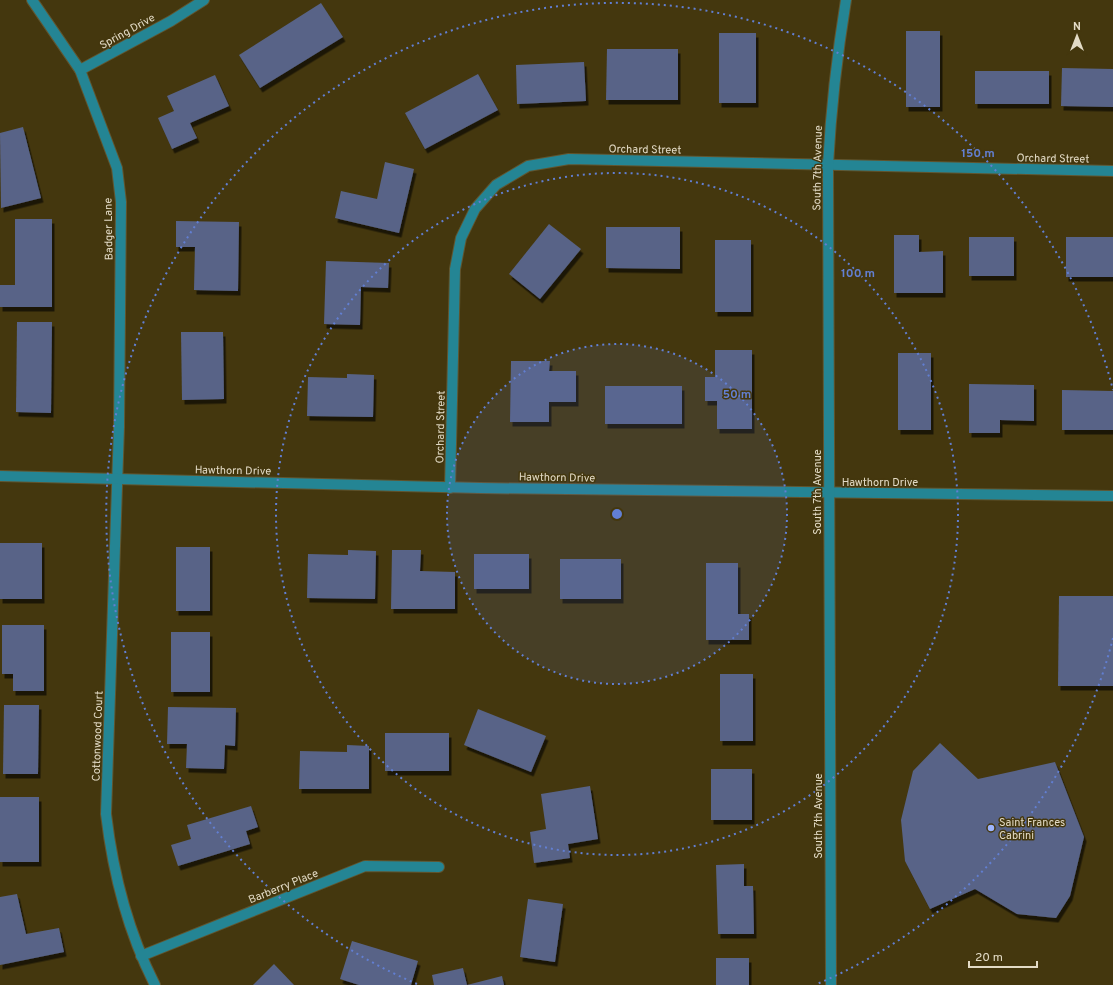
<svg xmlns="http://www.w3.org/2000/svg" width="1113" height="985" font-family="Overpass,sans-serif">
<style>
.building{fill:#586387;filter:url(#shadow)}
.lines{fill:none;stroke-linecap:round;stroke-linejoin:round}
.minor-casing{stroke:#61552f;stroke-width:12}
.minor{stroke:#248594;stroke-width:10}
.ring{fill:none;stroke:#627fd2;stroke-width:2;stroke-dasharray:2 4}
.poi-dot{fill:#9db4fd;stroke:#44370e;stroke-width:1.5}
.labels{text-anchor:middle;stroke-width:3;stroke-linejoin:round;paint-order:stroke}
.street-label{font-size:11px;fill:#e3dbc6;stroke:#44370e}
.poi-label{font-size:11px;fill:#e3dbc6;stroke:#44370e;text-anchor:start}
.centre{fill:#627fd2;stroke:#44370e;stroke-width:2}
.ring-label{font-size:12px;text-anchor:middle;font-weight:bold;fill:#627fd2;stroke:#44370e;stroke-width:3;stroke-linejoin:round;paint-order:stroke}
</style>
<defs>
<filter id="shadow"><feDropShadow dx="2.5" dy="4.5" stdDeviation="0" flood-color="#0009"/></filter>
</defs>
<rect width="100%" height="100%" fill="#44370e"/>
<g class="building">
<polygon points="321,3 343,37 260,88 239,55"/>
<rect x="906" y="31" width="34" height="76"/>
<rect x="719" y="33" width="37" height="70"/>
<polygon points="607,49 678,49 678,100 606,100"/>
<polygon points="584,62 586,101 517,104 516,65"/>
<polygon points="1062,68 1113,69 1113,107 1061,106"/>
<rect x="975" y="71" width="74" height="33"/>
<polygon points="478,74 498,110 425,149 405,113"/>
<polygon points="215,75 229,106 190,123 197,138 172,149 158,118 174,111 167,96"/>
<polygon points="23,127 41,198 1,208 0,133"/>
<polygon points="385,162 414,169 399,233 335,218 341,191 377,199"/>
<polygon points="15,219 52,219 52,307 0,307 0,285 15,285"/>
<polygon points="176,221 239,222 238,291 194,290 195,247 176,247"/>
<polygon points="549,224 581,249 540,299 509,274"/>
<polygon points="606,227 680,227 680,269 606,268"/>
<polygon points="894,235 919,235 919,252 943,251 943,293 894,293"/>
<rect x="969" y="237" width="45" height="39"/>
<rect x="1066" y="237" width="47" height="40"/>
<rect x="715" y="240" width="36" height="72"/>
<polygon points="326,261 389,263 388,288 361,287 360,325 324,324"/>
<polygon points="17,322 52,322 51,413 16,412"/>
<polygon points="181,332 223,332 224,399 182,400"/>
<polygon points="715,350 752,350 752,429 717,429 717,401 705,401 705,377 715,377"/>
<rect x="898" y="353" width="33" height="77"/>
<polygon points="511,361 550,361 549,371 576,371 576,402 549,402 549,422 510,422"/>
<polygon points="347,374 374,375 373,417 307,416 308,377 347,378"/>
<polygon points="969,384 1034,385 1034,421 1000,420 1000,433 969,433"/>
<rect x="605" y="386" width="77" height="38"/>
<polygon points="1062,390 1113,391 1113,430 1062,430"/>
<rect x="0" y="543" width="42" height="56"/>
<rect x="176" y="547" width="34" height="64"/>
<polygon points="348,550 376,551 375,599 307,598 308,554 348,555"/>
<polygon points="392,550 421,550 420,571 455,572 455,609 391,609"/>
<rect x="474" y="554" width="55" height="35"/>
<rect x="560" y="559" width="61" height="40"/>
<polygon points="706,563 738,563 738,614 749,614 749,640 706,640"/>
<polygon points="1059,596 1113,596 1113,686 1058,686"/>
<polygon points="2,625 44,625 44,691 13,691 13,674 2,674"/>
<rect x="171" y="632" width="39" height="60"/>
<rect x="720" y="674" width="33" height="67"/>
<polygon points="4,705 39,705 38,774 3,774"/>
<polygon points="168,707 236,708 235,746 225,745 224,769 186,768 187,744 167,744"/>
<polygon points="478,709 546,736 531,772 464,745"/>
<rect x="385" y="733" width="64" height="38"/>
<polygon points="940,743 978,779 1055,762 1084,837 1070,896 1056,918 1017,914 975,889 930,909 905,861 901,820 913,771"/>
<polygon points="347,745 369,746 369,789 299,789 300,751 347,752"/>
<rect x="711" y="769" width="41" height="51"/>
<polygon points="590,786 598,839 568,844 570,858 534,863 530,832 546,829 541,794"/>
<rect x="0" y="797" width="39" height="65"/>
<polygon points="251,806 258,827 246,831 250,844 178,866 171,845 191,839 187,825"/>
<polygon points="744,864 744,886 753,886 754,934 718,934 716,865"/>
<polygon points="17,894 26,934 59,928 64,952 0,965 0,897"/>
<polygon points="528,899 563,904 555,962 520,957"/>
<polygon points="352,941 418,961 411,985 359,985 340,979"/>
<rect x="716" y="958" width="33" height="27"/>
<polygon points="274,964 294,985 253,985"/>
<polygon points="463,968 467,985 502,976 504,985 434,985 432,975"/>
</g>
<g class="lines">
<g class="minor-casing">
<g id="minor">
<path d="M32,0l48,70 37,98 4,34 -2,225 -13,387c7,59 22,118 49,171"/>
<polyline points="80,70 171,21 204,0"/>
<polyline points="0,476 480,488 1113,496"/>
<polyline points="450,488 455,269 461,238 475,209 496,185 528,166 569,159 1113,171"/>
<polyline points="141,956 365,866 439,867"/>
<path d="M831,985l-3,-820c3,-56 9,-110 18,-165"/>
</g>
</g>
<use href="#minor" class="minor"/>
</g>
<circle cx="617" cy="514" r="170" fill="#627fd2" fill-opacity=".12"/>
<g class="ring">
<circle cx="617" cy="514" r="170"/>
<circle cx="617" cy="514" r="341"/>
<path d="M1113 638A511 511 0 0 1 817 984M417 984A511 511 0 1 1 1113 390"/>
</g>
<circle class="poi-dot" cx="991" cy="828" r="4"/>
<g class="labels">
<g class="street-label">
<text transform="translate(127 31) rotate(-29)" y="4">Spring Drive</text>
<text transform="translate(645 149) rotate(1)" y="4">Orchard Street</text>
<text transform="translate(1053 158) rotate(1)" y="4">Orchard Street</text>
<text transform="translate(817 168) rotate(-89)" y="4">South 7th Avenue</text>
<text transform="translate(108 229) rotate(-91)" y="4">Badger Lane</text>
<text transform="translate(440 427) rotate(-89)" y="4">Orchard Street</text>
<text transform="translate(233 470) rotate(1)" y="4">Hawthorn Drive</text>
<text transform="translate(557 477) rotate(1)" y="4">Hawthorn Drive</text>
<text x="880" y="486">Hawthorn Drive</text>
<text transform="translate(817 492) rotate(-90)" y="4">South 7th Avenue</text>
<text transform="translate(97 736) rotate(-88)" y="4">Cottonwood Court</text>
<text transform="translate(818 816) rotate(-90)" y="4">South 7th Avenue</text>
<text transform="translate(283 886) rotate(-22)" y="4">Barberry Place</text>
</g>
<g class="poi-label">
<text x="999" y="826">Saint Frances<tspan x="999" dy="13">Cabrini</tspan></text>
</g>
</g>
<circle cx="617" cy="514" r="6" class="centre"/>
<g class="ring-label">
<text x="978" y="157">150 m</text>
<text x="858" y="277">100 m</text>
<text x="737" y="398">50 m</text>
</g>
<g transform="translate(1077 36)" stroke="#44370e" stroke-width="3" paint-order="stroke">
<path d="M0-3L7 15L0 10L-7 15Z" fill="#e3dbc6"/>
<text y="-6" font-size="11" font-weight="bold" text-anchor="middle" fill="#e3dbc6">N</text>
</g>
<path d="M969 961v6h68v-6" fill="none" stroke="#e3dbc6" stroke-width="2"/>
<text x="975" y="961" font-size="12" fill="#e3dbc6" stroke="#44370e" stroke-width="3" paint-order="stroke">20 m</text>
</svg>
